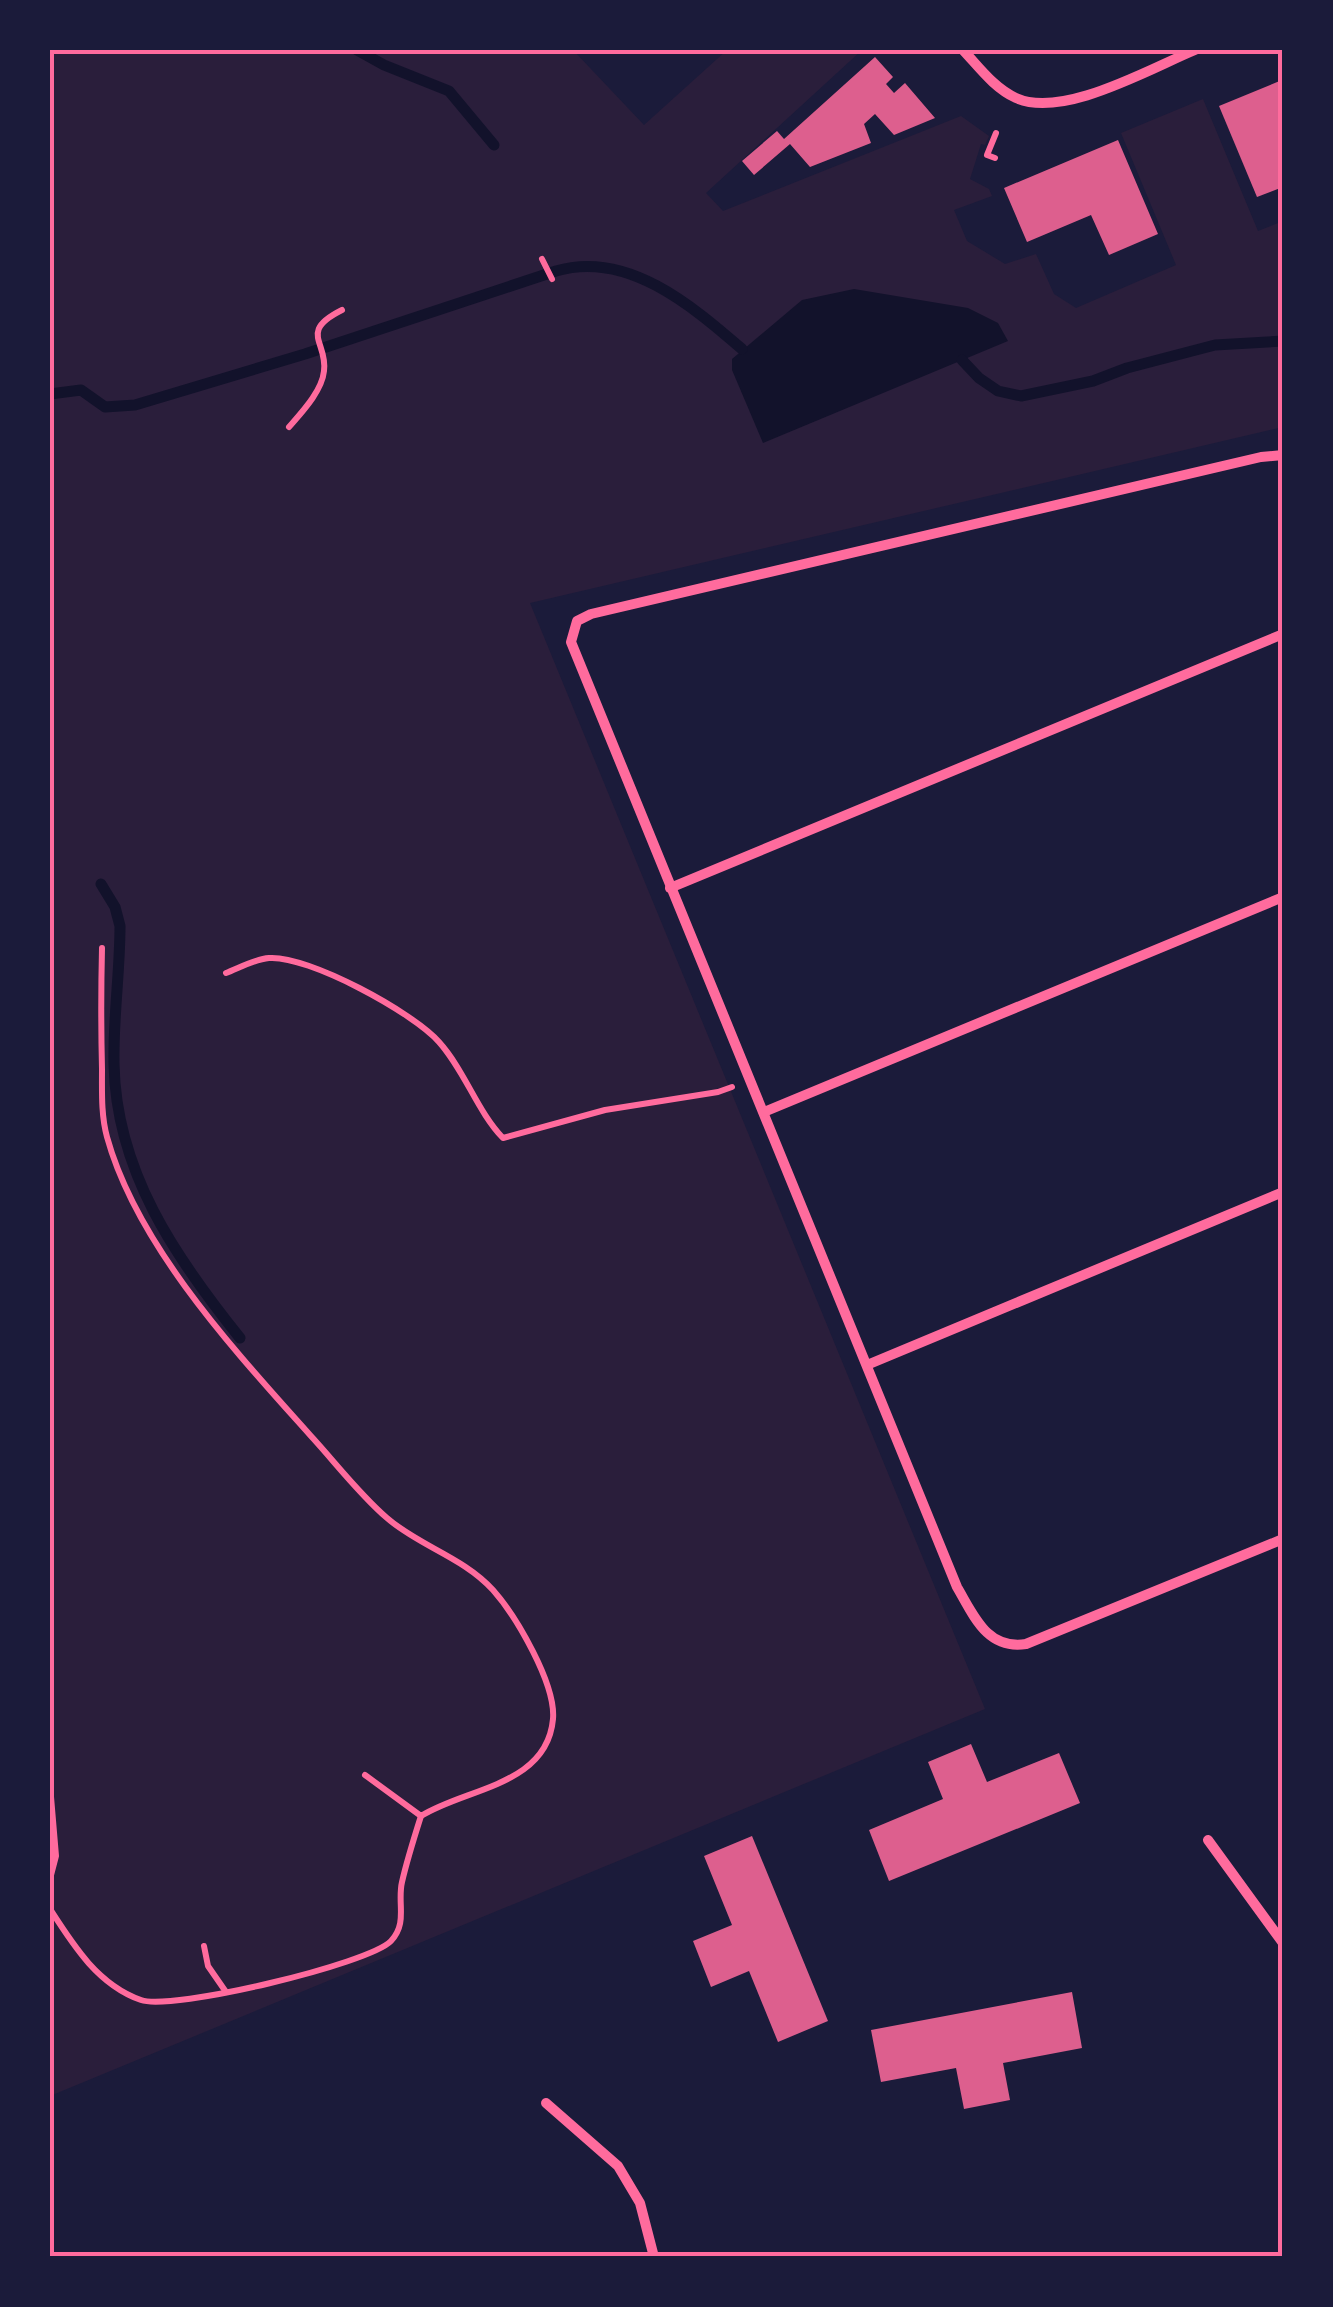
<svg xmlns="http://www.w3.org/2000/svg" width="1333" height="2307" font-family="Raleway,sans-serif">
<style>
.green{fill:#2a1e3b}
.water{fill:#12122b}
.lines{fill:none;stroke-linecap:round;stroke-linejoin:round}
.stream{stroke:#12122b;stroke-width:11}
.building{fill:#dd5f8e}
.path{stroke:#ff6b9d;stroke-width:6}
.minor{stroke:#ff6b9d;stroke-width:10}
.neatline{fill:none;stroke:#ff6b9d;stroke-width:4}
</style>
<rect width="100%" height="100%" fill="#1b1b3a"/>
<polygon class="green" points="50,50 573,50 644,125 727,50 862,50 706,193 723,211 961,116 989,136 985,145 981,144 970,179 989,189 992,196 954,210 967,241 1005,264 1036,254 1054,294 1076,308 1176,265 1121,133 1203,99 1258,231 1283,221 1283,427 530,603 985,1709 50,2096"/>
<polygon class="water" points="854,289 968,308 998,323 1008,341 763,443 732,370 732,359 802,300"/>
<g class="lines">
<g class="stream">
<polyline points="357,50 384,65 449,91 494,145"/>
<polyline points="962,360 979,378 998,391 1021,396 1093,381 1127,368 1215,345 1283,341"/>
<path d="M50,394l31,-4 24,17 30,-2 170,-51 251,-83c71,-21 135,34 186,78"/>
<path d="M101,884l14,23 5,19c0,46 -7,92 -6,138 2,107 61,193 126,274"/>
</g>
</g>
<g class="building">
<polygon points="875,57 893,77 886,84 894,93 905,83 935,118 894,135 875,114 864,124 871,143 810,167 790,144 754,175 742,161 777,131 784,139"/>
<polygon points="1282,80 1283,187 1257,197 1219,106"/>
<polygon points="1118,140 1158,234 1109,255 1091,215 1027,242 1004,188"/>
<polygon points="971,1744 987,1782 1059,1753 1080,1803 889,1881 869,1830 943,1799 928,1762"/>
<polygon points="752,1836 828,2021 778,2042 749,1971 711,1987 693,1941 732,1925 704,1856"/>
<polygon points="1072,1992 1082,2048 1003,2063 1010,2100 964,2109 956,2068 881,2082 871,2030"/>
</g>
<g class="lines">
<g class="path">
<polyline points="995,158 987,155 996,133"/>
<polyline points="542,259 552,279"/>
<path d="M289,427c13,-15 33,-36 35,-56 4,-29 -26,-39 18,-61"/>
<path d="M102,948c-1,41 -1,81 0,121 0,23 -1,46 5,68 30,109 129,215 203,298 25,27 49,59 77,83 32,28 76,39 106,72 23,26 63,94 60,129 -6,67 -88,69 -132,97l-56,-41"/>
<path d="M226,973c13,-5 29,-14 43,-15 39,-3 145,55 170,84 26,29 38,69 64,96l102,-28 113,-18 14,-5"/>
<polyline points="50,1785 56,1856 50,1879"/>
<path d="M50,1909c23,36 48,76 91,91 31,11 228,-36 250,-59 17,-18 6,-38 11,-59 5,-22 12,-44 19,-66"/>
<polyline points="204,1946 208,1966 226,1992"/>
</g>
<g class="minor">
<path d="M963,50c16,17 31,38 53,48 47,21 133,-29 179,-48"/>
<path d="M1283,455l-22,2 -670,157 -14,7 -6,21 386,945c17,29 30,63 69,57l257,-105"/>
<polyline points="670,888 1283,634"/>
<polyline points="764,1112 1283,897"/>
<polyline points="867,1365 1283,1192"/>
<polyline points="1208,1840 1283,1943"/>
<polyline points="546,2103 618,2166 640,2203 654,2257"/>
</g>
</g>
<rect width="1333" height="2307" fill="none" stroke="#1b1b3a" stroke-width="105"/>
<rect x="52" y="52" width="1228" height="2202" class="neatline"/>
</svg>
